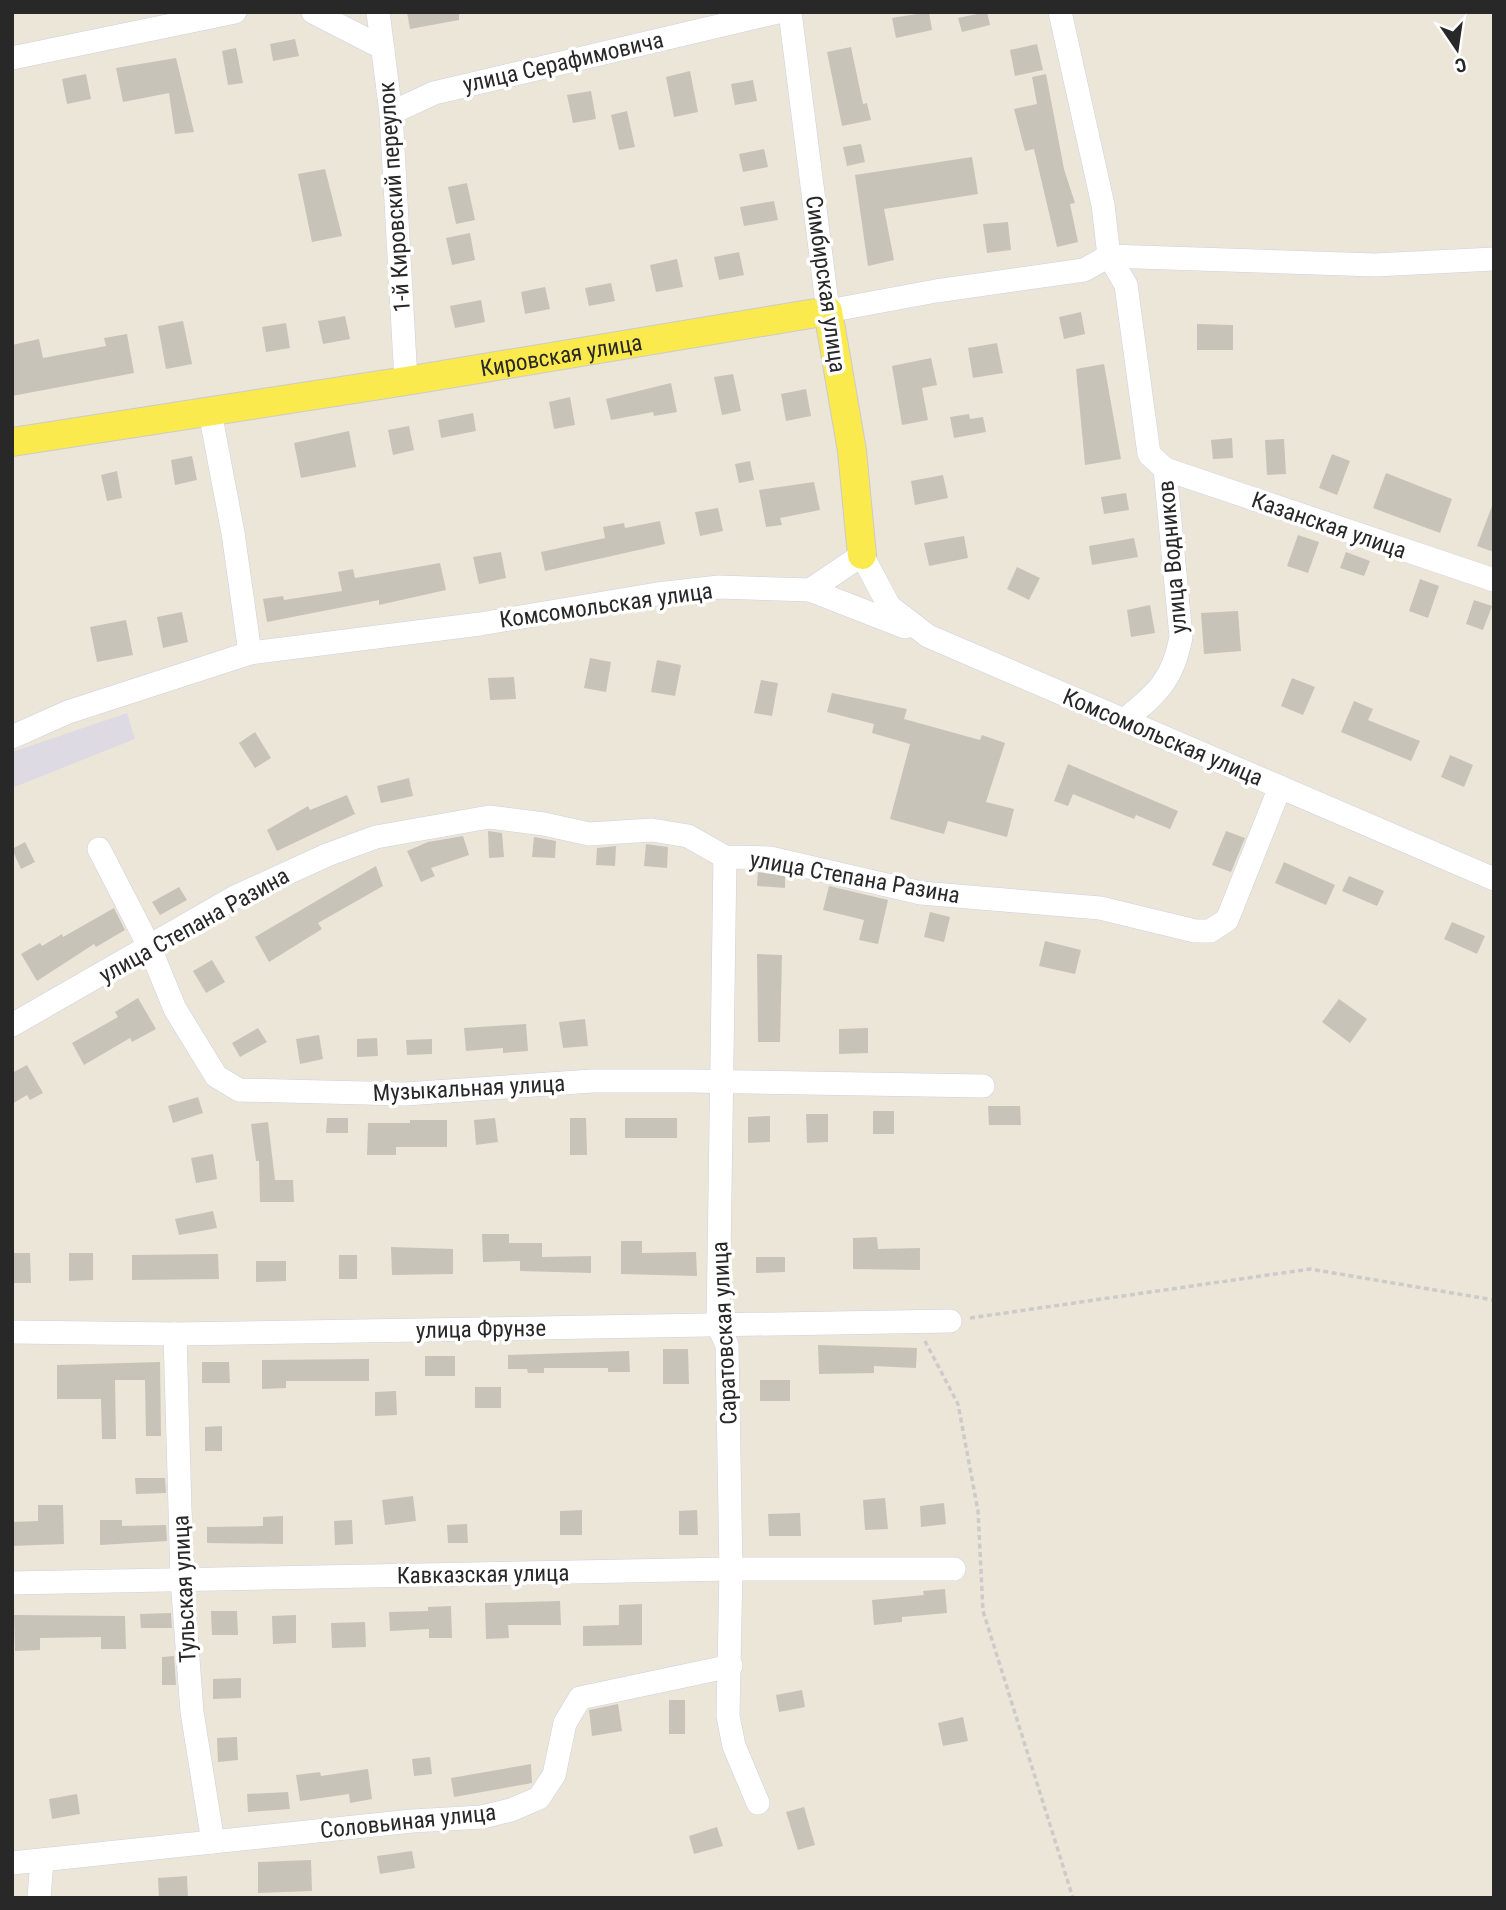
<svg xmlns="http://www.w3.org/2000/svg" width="1506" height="1910" font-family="'Roboto Condensed',sans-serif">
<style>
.industrial{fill:#dedae4}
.building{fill:#c7c3b8}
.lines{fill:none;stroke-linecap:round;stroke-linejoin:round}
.minor-casing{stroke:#cecfe3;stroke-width:24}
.major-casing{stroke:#cbcbcb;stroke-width:30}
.path{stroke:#cbcbcb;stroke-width:3.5;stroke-dasharray:5 3.5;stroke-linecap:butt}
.minor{stroke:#fff;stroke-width:23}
.major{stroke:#fbea4e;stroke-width:28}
.labels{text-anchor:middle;stroke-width:7;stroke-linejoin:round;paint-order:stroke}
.street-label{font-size:23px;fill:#282828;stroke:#fff}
</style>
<rect width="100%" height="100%" fill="#ece6d8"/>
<polygon class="industrial" points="127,713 135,739 12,788 12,752"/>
<g class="building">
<polygon points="407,12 459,12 459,20 410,29"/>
<polygon points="929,12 932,30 896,38 892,18"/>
<polygon points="987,12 990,25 962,32 958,18"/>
<polygon points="295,39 299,56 273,61 270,44"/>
<polygon points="1037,44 1043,70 1015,76 1010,50"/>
<polygon points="851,47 863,104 867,103 871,120 842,126 827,52"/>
<polygon points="236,48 243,83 228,85 222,51"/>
<polygon points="176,58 194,132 175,134 169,93 123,102 116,68"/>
<polygon points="690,71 698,112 674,117 666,77"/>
<polygon points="86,74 91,99 67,104 62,79"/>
<polygon points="1046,74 1064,169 1075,203 1070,204 1078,242 1057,247 1034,149 1025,151 1014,109 1037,104 1032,77"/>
<polygon points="753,80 757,101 735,105 731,84"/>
<polygon points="591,91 596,119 573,123 567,95"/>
<polygon points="627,111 635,147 619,150 611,115"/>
<polygon points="861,144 865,162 847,166 843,147"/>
<polygon points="764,149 768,167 743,172 739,154"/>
<polygon points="972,157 978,194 884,209 894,260 868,266 855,175"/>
<polygon points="325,169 342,236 312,242 298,174"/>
<polygon points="467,183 475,220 456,224 448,187"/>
<polygon points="774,201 778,220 744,226 740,207"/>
<polygon points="1008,222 1011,250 987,253 983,224"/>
<polygon points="470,233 475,260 452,265 446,238"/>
<polygon points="739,252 744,275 719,280 714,257"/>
<polygon points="677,259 683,287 656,292 650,265"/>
<polygon points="611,283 615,301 589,306 585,288"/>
<polygon points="545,287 550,309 525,314 521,292"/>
<polygon points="481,300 485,322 455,328 450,306"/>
<polygon points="1081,312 1085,334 1064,339 1059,317"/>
<polygon points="345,316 350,339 323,344 318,321"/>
<polygon points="183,321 192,364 166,369 158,326"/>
<polygon points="286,323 290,348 266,352 262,327"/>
<polygon points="1197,324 1233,325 1233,350 1197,350"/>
<polygon points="127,334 134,373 12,396 12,345 39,339 43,358 106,346 104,338"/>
<polygon points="997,343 1003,373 973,378 968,348"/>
<polygon points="931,358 937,385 922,388 928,420 902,425 892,366"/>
<polygon points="1104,364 1121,459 1085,465 1076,369"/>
<polygon points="733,374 741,411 722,415 714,377"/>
<polygon points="671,383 677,412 654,416 653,412 611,420 606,399"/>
<polygon points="806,389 811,416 786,421 781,394"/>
<polygon points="570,397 575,425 554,429 549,402"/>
<polygon points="473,413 476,431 441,438 438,420"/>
<polygon points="969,414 970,419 983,417 986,432 954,438 950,417"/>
<polygon points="409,426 414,450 393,455 388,430"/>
<polygon points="349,431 356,467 301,478 294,443"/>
<polygon points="1232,438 1233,458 1213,459 1211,440"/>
<polygon points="1284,439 1286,474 1267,475 1265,440"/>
<polygon points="1332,454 1350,461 1337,495 1319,488"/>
<polygon points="192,456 197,480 175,485 171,460"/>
<polygon points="750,461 754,480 739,483 735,464"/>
<polygon points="117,471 122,498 107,501 101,475"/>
<polygon points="1386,473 1452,499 1440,533 1373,508"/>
<polygon points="943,475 948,498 915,505 911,481"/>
<polygon points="814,482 820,510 780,518 782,525 766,527 759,490"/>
<polygon points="1126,493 1129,510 1104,514 1101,497"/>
<polygon points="1492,506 1494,506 1494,552 1477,546"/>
<polygon points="718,508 723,531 700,536 695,512"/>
<polygon points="660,521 665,544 545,571 541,552 605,538 603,527 624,523 625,528"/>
<polygon points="1298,535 1319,542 1308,573 1287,566"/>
<polygon points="964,536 968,558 929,566 924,543"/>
<polygon points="1134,538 1138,557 1092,565 1089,546"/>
<polygon points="501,552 506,578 479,584 473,557"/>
<polygon points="1346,552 1370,561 1364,576 1340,568"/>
<polygon points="440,563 446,590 379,605 379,600 267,622 263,599 283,596 284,600 342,591 338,572 353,569 355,578"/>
<polygon points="1017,567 1040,578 1029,600 1007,589"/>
<polygon points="1420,579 1439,586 1428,618 1409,611"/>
<polygon points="1474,600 1492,606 1483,630 1466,624"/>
<polygon points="1150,605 1155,633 1131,637 1127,610"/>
<polygon points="1238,611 1241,651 1204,654 1201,613"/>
<polygon points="182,612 188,642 163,648 157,617"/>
<polygon points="126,620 133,655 97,662 90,627"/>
<polygon points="590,658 611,662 606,692 584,688"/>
<polygon points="657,660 681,665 675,696 651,692"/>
<polygon points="514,677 516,699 490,700 488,678"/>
<polygon points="1292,678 1315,687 1303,715 1281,706"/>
<polygon points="761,680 778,683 772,716 754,713"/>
<polygon points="832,693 907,709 904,719 980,740 982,735 1005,743 986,802 1014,809 1007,837 948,821 944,834 890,819 910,744 872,733 874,724 827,712"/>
<polygon points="1354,701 1373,709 1368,720 1420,741 1411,761 1341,732"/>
<polygon points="255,732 271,758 255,768 239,743"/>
<polygon points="1450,755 1473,765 1464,787 1441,777"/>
<polygon points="1068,764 1178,811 1170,829 1136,815 1134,819 1073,794 1068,806 1054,801"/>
<polygon points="409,778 413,796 381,803 377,786"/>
<polygon points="347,795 355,814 277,851 267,830 308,806 310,810"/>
<polygon points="488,831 502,833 504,857 489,858"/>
<polygon points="1226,831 1245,838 1231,872 1212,865"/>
<polygon points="463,836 469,855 431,868 435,876 421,882 407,851 428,842"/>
<polygon points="534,837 556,841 555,858 532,857"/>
<polygon points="25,842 35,862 21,869 12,849"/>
<polygon points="646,844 668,847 667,868 644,866"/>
<polygon points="616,846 615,866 596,865 597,848"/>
<polygon points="1284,862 1335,885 1326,905 1275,883"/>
<polygon points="376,866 383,886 318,923 322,929 269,962 255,937"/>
<polygon points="758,872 785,876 785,888 757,886"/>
<polygon points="1349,876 1384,891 1377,906 1342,891"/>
<polygon points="829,886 888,900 878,944 859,940 864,920 823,910"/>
<polygon points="179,887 187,900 160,915 152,902"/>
<polygon points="114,908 125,930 96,947 94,944 37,981 21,954 40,943 42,946 62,934 63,937"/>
<polygon points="930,912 950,917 944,942 924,937"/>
<polygon points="1452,922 1485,936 1477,954 1444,939"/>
<polygon points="1045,941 1081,950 1075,974 1039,966"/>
<polygon points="757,954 782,955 780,1042 758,1042"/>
<polygon points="212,960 225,982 206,993 193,971"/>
<polygon points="138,998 156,1029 132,1042 130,1038 84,1065 72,1043 118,1017 115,1012"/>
<polygon points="1339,999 1367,1019 1350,1043 1322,1022"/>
<polygon points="585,1019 588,1046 563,1048 559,1022"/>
<polygon points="526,1024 528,1051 503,1053 503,1048 466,1051 464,1028"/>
<polygon points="258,1028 267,1042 240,1057 232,1043"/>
<polygon points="868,1028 868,1053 839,1054 839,1029"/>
<polygon points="319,1035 323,1059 300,1064 296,1039"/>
<polygon points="377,1038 378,1056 357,1057 357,1039"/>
<polygon points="432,1039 432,1054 407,1055 406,1040"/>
<polygon points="27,1065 43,1093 30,1100 27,1095 12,1104 12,1073"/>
<polygon points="198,1097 203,1113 173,1123 168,1106"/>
<polygon points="988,1106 1020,1106 1021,1125 989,1125"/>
<rect x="873" y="1111" width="21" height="23"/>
<polygon points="806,1114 828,1114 828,1142 807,1143"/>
<polygon points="770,1116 770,1142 748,1143 748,1117"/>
<polygon points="327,1118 348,1118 348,1133 326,1133"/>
<polygon points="495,1118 498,1142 476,1145 474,1120"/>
<polygon points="570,1118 586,1118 587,1155 570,1155"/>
<rect x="625" y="1118" width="52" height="20"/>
<polygon points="410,1120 447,1120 447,1147 396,1147 396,1155 367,1155 368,1123 410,1123"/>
<polygon points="268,1122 275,1180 293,1180 294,1202 260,1202 259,1161 256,1161 251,1124"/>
<polygon points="213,1154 217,1179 196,1183 191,1158"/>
<polygon points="213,1211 217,1228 179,1235 175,1219"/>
<polygon points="482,1234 509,1234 509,1243 542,1243 542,1257 591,1256 591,1273 520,1271 520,1261 483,1262"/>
<polygon points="877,1237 878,1249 920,1248 920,1270 853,1269 853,1238"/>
<polygon points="621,1241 642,1241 642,1253 696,1252 697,1276 621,1274"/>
<polygon points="391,1247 453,1249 453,1274 392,1275"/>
<polygon points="12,1253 30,1253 31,1283 12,1283"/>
<polygon points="69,1253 93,1253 93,1280 69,1281"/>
<polygon points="218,1254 219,1279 132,1280 132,1255"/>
<rect x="339" y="1255" width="18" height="24"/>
<polygon points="756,1257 785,1257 785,1272 756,1273"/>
<polygon points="256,1261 286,1261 286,1281 256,1282"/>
<polygon points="818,1345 917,1348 916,1368 874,1366 874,1373 819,1374"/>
<polygon points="663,1349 688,1349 689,1384 663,1384"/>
<polygon points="629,1351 630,1372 608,1372 608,1368 544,1368 544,1373 528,1373 527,1369 508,1369 508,1355"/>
<rect x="425" y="1356" width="30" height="20"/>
<polygon points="369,1359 369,1381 286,1381 286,1388 262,1389 262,1360"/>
<polygon points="160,1362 161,1436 146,1436 145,1380 115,1380 116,1439 102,1439 101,1399 57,1399 57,1365"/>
<polygon points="202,1362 229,1362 230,1383 202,1383"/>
<rect x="760" y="1380" width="30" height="21"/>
<rect x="475" y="1387" width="26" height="21"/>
<polygon points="396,1391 397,1415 375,1416 375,1392"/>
<polygon points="222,1426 222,1451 205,1451 205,1427"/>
<polygon points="135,1478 165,1478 166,1493 136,1494"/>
<polygon points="413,1496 416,1521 385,1525 382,1500"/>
<polygon points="885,1498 888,1529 865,1530 863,1500"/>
<polygon points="944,1503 946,1524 921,1527 920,1506"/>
<polygon points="38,1505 63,1505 64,1544 12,1546 12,1522 38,1521"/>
<polygon points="582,1510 582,1535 560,1535 560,1511"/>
<polygon points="697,1510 698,1535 679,1535 679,1511"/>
<polygon points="800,1513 801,1536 769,1536 768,1514"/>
<polygon points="283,1516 283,1544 207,1543 207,1527 263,1526 263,1517"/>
<polygon points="100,1520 122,1520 122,1526 166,1525 167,1541 100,1545"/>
<polygon points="352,1520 353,1544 335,1545 334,1521"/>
<polygon points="467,1524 468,1543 448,1543 447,1525"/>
<polygon points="945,1589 947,1613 902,1617 902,1622 874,1625 872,1600 924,1595 923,1591"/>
<polygon points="560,1601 561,1625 508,1625 509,1638 486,1639 485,1603"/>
<polygon points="642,1604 642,1645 583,1646 583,1626 619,1625 619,1605"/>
<polygon points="451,1606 452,1638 429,1638 429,1629 390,1631 389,1612 428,1611 428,1607"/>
<polygon points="211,1611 237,1611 238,1635 212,1635"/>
<polygon points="171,1613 172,1628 141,1628 140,1614"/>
<polygon points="14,1615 125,1616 126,1649 101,1649 101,1637 40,1638 40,1650 15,1651"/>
<polygon points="296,1615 296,1643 273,1644 272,1616"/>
<polygon points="365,1622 366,1647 332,1648 331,1623"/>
<polygon points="174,1656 176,1685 162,1685 162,1657"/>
<polygon points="241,1678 241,1698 213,1699 213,1679"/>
<polygon points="802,1690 805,1707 779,1712 776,1695"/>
<rect x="669" y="1700" width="16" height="34"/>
<polygon points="618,1704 622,1731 592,1736 589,1710"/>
<polygon points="963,1717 968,1741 943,1746 938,1723"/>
<polygon points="237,1737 238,1760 218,1762 217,1738"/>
<polygon points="430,1757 432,1774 414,1776 412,1759"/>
<polygon points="531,1764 532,1783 454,1797 451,1778"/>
<polygon points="368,1769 372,1799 350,1803 349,1794 300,1801 296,1775 320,1772 321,1776"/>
<polygon points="288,1792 290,1809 248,1812 247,1794"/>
<polygon points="77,1794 80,1814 52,1819 49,1799"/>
<polygon points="804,1807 815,1845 798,1850 786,1812"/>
<polygon points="717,1827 723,1846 694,1854 689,1836"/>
<polygon points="412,1851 415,1868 380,1874 377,1856"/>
<polygon points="311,1860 312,1891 258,1893 258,1862"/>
<polygon points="187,1876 188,1898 159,1898 158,1878"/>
</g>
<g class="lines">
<g class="minor-casing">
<g id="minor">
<polyline points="313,12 383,48"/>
<polyline points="378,12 391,113 406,381"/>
<polyline points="790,12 828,311 936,291 1084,270 1109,256"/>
<path d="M1060,12l43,193 6,51 17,29 23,169 16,15 16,168c-8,43 -24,57 -57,83"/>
<polyline points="12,58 235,12"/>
<polyline points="391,113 434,93 778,12"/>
<polyline points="1109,256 1375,265 1494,259"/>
<polyline points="210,412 233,533 250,653"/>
<polyline points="1165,469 1494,580"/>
<polyline points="810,590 905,627"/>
<polyline points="12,737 68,712 250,653 480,624 657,594 719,587 810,590 862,555 889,606 928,636 1494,879"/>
<polyline points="99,849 150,948 175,1009 216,1076 239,1090 405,1094 592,1081 691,1081 983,1086"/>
<polyline points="725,857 718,1325 727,1345 731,1569 728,1716 734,1746 758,1803"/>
<polyline points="12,1025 235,897 327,855 376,837 489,817 544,824 589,834 652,830 688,836 725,857 770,858 921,893 1100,908 1195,931 1210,931 1227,920 1280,787"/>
<polyline points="12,1332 175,1334 950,1321"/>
<polyline points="175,1334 182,1579 192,1712 213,1842"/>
<polyline points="12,1583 731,1569 954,1569"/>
<polyline points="12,1863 412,1821 482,1817 511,1810 539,1798 554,1775 565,1723 580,1698 731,1666"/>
<polyline points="39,1898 42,1860"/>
</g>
</g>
<g class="major-casing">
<g id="major">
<path id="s1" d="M12,442l394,-61 422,-70 24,140 10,104"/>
</g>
</g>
<g class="path">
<polyline points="970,1318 1310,1269 1494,1300"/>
<polyline points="925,1341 958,1404 978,1511 983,1611 1073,1898"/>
</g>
<use href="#minor" class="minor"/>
<use href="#major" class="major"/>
</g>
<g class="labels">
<g class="street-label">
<text transform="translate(563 62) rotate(-13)" y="8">улица Серафимовича</text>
<text transform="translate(394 197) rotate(-94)" y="8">1-й Кировский переулок</text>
<text transform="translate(826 284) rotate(82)" y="8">Симбирская улица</text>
<text dy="8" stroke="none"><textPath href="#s1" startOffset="556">Кировская улица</textPath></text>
<text transform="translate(1329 525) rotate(19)" y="8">Казанская улица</text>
<text transform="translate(1172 557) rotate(-95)" y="8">улица Водников</text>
<text transform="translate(606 605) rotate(-8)" y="8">Комсомольская улица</text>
<text transform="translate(1163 737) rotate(23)" y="8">Комсомольская улица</text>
<text transform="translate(855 877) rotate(10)" y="8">улица Степана Разина</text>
<text transform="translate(194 925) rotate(-29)" y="8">улица Степана Разина</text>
<text transform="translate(469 1088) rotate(-3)" y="8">Музыкальная улица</text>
<text transform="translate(481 1329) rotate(-1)" y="8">улица Фрунзе</text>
<text transform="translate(724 1333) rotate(-93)" y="8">Саратовская улица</text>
<text transform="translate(483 1574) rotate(-1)" y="8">Кавказская улица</text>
<text transform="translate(184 1589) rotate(-93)" y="8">Тульская улица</text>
<text transform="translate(408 1821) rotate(-6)" y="8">Соловьиная улица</text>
</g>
</g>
<rect width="1506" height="1910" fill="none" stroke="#282828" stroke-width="28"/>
<g transform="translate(1457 49) rotate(167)" stroke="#ffffff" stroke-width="5" paint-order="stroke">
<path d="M0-5L12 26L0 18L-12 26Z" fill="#282828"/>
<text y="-10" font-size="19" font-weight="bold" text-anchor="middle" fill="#282828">С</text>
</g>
</svg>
